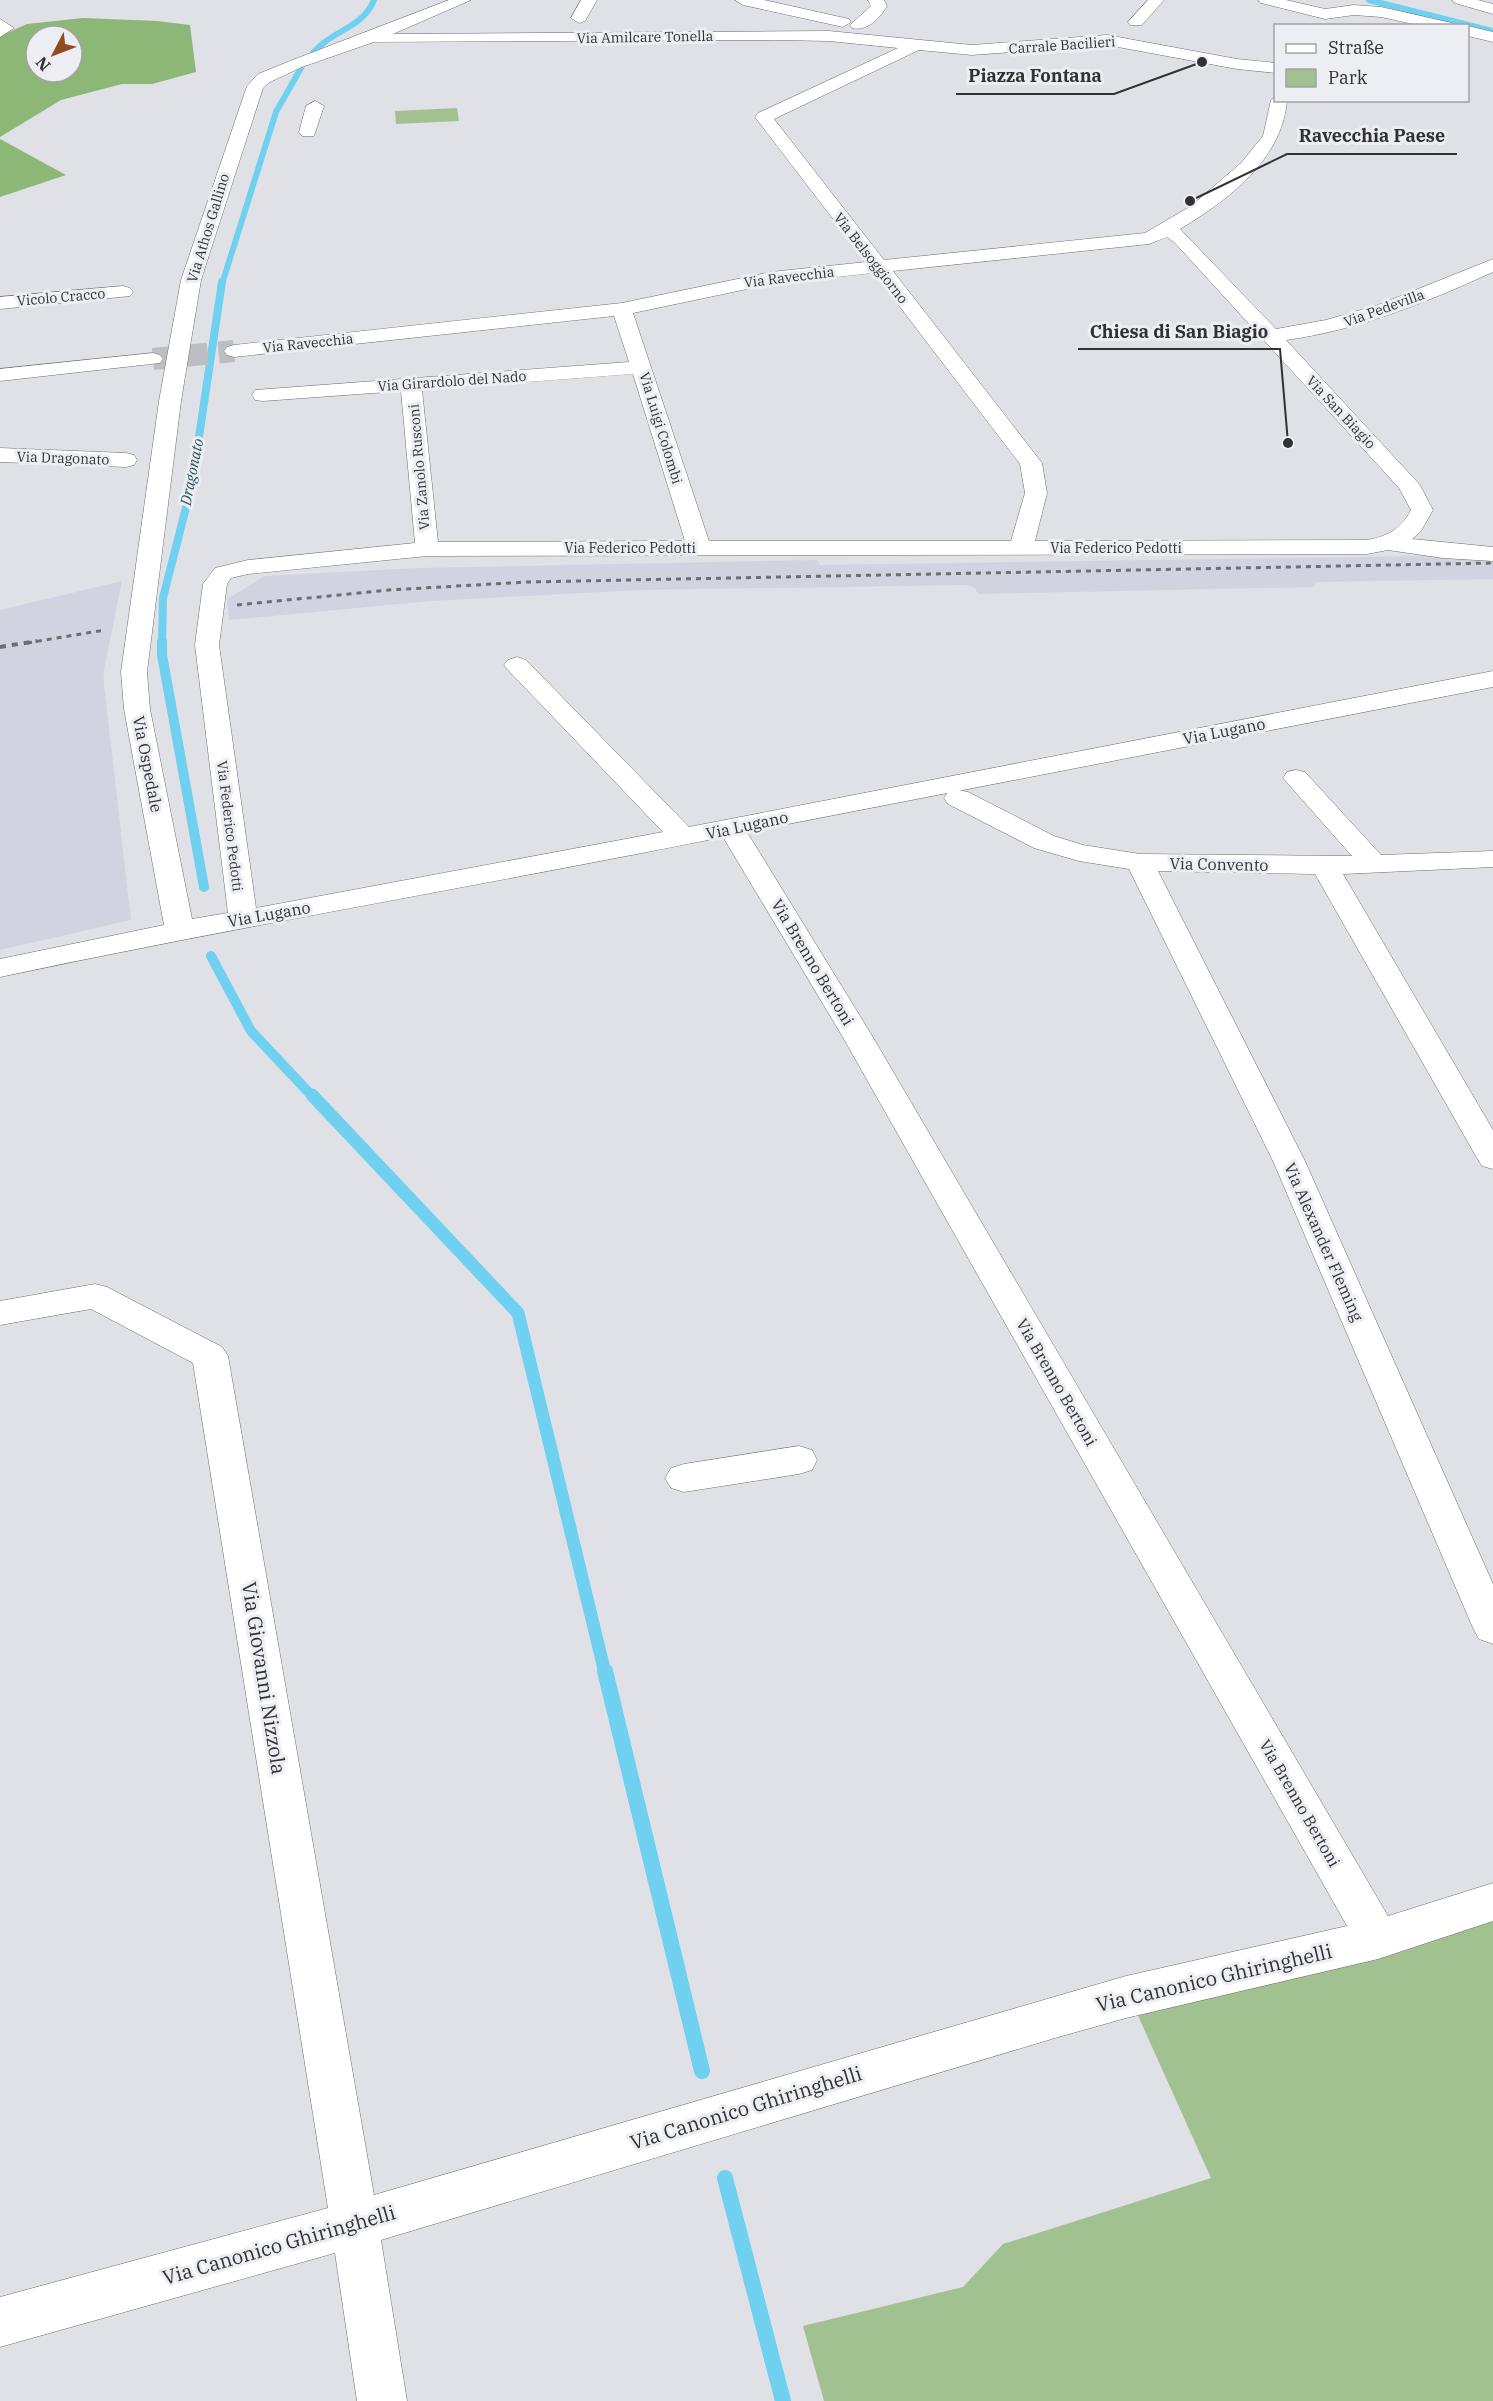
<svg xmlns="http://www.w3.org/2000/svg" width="1493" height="2401" font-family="'IBM Plex Serif',serif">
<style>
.built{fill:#d1d4e0}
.green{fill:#a1c290}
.forest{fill:#8db776;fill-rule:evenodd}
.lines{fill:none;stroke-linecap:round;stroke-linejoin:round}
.stream-far4{stroke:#70d0f0;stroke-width:6}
.stream-far3{stroke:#70d0f0;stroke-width:8}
.stream-far2{stroke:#70d0f0;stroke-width:10}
.stream-far1{stroke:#70d0f0;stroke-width:13}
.stream{stroke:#70d0f0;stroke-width:16}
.minor-tunnel{stroke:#bdbec2;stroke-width:22;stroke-dasharray:22 11;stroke-linecap:butt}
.minor-casing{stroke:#6c6d70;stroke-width:1}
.minor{fill:#fff;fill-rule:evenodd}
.rail-far1{stroke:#6d6e71;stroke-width:3;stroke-dasharray:5 5;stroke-linecap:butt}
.rail{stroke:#6d6e71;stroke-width:4;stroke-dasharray:6 6;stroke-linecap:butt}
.labels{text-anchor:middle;stroke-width:6;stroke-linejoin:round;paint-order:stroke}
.far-street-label{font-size:14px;fill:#323234;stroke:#edeef3}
.far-water-label{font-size:15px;font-style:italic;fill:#27515f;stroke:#edeef3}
.street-label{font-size:16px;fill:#323234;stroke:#edeef3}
.near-street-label{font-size:20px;fill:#323234;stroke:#edeef3}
.leader{fill:none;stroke:#323234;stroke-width:2}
.callout-dot{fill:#323234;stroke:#edeef3;stroke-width:2}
.callout-label{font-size:18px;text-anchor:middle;font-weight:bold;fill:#323234;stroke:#edeef3;stroke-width:6;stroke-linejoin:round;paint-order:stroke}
</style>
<rect width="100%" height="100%" fill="#e0e1e6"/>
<g class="built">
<polygon points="1493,555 1493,579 1317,582 1313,587 978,594 975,588 967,585 640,590 431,601 229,620 227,599 265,576 417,568 817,560 820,565"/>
<polygon points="122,581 103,675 131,920 0,950 0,610"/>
</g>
<g class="green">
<polygon points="457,108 459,121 396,124 395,111"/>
<polygon points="1493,1910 1493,2401 824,2401 803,2326 963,2287 1003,2244 1211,2178 1135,2009"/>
</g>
<g class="forest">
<path d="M83,18l74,3 33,4 6,47 -44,12h-30l-61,16 -61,37v-101l27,-12zM36,36h36v36h-36z"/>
<polygon points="0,139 66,175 0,197"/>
</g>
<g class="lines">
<g class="stream-far4">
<polyline points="1369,0 1493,31"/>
<path d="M313,53c19,-23 49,-24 61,-53"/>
<polyline points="222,284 276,112 301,68"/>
</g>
<polyline class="stream-far3" points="162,643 163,598 192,484 222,282"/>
<g class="stream-far2">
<polyline points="162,641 162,655 204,887"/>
<polyline points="211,956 251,1031 313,1097"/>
</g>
<polyline class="stream-far1" points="312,1095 518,1313 605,1673"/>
<g class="stream">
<polyline points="605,1671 702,2071"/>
<polyline points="725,2178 783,2401"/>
</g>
<polyline class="minor-tunnel" points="153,359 234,351"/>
<g class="minor-casing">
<g id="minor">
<path d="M449,0h22l-78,34 436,-3 143,14 135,-10 130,24 39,4v10l-39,-4 -130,-24 -135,10 -53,-5 -145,69 110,141 261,-27 46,-27 50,-43 22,-27 8,-36 5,-4v4h11c-4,59 -60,101 -107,129l96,100 50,-9 52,-15 115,-46v13c-66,30 -134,58 -207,68l134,145 13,25 -12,21 -9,8 81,8v14l-50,-3 -55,-8 -21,4 -940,2 -179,18 -17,4 -4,6 -8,61 37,263 407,-76 -155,-162 -4,-5 4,-5 9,-3 9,3 163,167 804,-156v16l-746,145 124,202 517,882 105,-33v38l-115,38 -252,59 -71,20 -674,202 26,161h-50l-22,-148 -335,94v-50l328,-89 -135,-845 -102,-54 -91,16v-24l95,-17 12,3 115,60 6,9 146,839 752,-219 221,-50 -506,-892 -118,-197c-239,48 -483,89 -723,140v-18l164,-34 -40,-216 -3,-37 38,-271 22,-121 66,-194 11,-12 32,-13zM776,40l53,1 69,7 -140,65 -3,4 111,145 -95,10 -149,31 -388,42 -7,2 -3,4 3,4 7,2 380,-41 15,46 -374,28 -3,5 3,5 8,1 138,-10 14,152 -167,17 -33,8 -12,16 -8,61 33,268 -36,6 -42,-210 -3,-37 34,-271 20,-121 62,-192 7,-6 32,-15 72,-25zM1167,237l8,6 224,245 12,22c-9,18 -24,27 -44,30l-332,1 12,-48 -5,-30 -149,-192 256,-27zM874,273l146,191 5,29 -14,48h-302l-76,-228 138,-29zM633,374l52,167 -247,1 -16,-152z"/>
<polygon points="581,0 597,0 585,21 579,23 571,18"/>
<polygon points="735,0 764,0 849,19 851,22 843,27 743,5"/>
<path d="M868,0h16l3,6c-7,12 -20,26 -35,22l-2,-3 21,-19z"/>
<polygon points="1148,0 1164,0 1142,25 1130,25 1128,22"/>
<polygon points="1258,0 1286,0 1325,9 1354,5 1381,7 1452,23 1454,26 1422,26 1381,17 1354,15 1325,19 1261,3"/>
<polygon points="1452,0 1478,0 1493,4 1493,14 1455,3"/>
<polygon points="0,19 14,28 0,37"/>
<polygon points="1468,26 1493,32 1493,42 1468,36"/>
<polygon points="315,101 324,106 314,136 302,136 299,132 306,106"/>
<polygon points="123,286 130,288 133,292 130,296 0,309 0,297"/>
<polygon points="153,353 160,355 163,359 160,363 0,381 0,369"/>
<polygon points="0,448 126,453 134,455 137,460 134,465 126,467 0,462"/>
<polygon points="1296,770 1305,772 1381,855 1493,851 1493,867 1343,874 1493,1130 1493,1169 1482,1166 1477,1158 1315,874 1158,871 1305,1161 1493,1584 1493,1644 1479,1639 1473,1628 1273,1161 1129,869 1079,861 1034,848 948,804 944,798 948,792 958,790 968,792 1054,836 1083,845 1140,854 1352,856 1283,778 1287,772"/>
<polygon points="799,1446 812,1450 817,1460 812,1470 799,1474 684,1492 671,1488 665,1478 671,1468 684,1464"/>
</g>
</g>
<use href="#minor" class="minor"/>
<g class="rail-far1">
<polyline points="237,605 389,590 527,582 1493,563"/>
<polyline points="27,643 105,630"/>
</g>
<polyline class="rail" points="0,647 37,641"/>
</g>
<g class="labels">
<g class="far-street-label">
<text transform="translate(645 37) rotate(-1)" y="5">Via Amilcare Tonella</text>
<text transform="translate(1062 45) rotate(-4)" y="5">Carrale Bacilieri</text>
<text transform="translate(208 228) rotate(-73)" y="5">Via Athos Gallino</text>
<text transform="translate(871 258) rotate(52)" y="5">Via Belsoggiorno</text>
<text transform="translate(789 277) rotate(-7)" y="5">Via Ravecchia</text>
<text transform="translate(61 297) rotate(-5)" y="5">Vicolo Cracco</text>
<text transform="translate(1384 308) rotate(-20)" y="5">Via Pedevilla</text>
<text transform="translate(308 343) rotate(-6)" y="5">Via Ravecchia</text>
<text transform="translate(452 381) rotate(-4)" y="5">Via Girardolo del Nado</text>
<text transform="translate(1341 412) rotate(47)" y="5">Via San Biagio</text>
<text transform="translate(661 428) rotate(73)" y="5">Via Luigi Colombi</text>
<text transform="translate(63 458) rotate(2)" y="5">Via Dragonato</text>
<text transform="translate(419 467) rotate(-95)" y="5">Via Zanolo Rusconi</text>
<text x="630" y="553">Via Federico Pedotti</text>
<text x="1116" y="553">Via Federico Pedotti</text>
<text transform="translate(230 826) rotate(83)" y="5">Via Federico Pedotti</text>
</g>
<g class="far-water-label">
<text transform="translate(192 472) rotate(-79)" y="5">Dragonato</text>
</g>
<g class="street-label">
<text transform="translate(1224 731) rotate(-11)" y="6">Via Lugano</text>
<text transform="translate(148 764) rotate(79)" y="6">Via Ospedale</text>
<text transform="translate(747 825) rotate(-12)" y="6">Via Lugano</text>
<text transform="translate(1219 864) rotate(1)" y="6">Via Convento</text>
<text transform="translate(269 914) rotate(-10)" y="6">Via Lugano</text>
<text transform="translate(813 962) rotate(59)" y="6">Via Brenno Bertoni</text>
<text transform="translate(1324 1242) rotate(66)" y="6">Via Alexander Fleming</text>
<text transform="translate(1057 1382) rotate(60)" y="6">Via Brenno Bertoni</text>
<text transform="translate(1300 1803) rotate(60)" y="6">Via Brenno Bertoni</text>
</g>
<g class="near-street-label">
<text transform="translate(264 1678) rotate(81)" y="7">Via Giovanni Nizzola</text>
<text transform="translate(1214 1978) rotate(-13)" y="7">Via Canonico Ghiringhelli</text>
<text transform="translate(746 2108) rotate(-17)" y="7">Via Canonico Ghiringhelli</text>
<text transform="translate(279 2245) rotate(-16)" y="7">Via Canonico Ghiringhelli</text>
</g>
</g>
<path class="leader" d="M1202 62L1114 94H956M1190 201L1287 154H1457M1288 443L1280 349H1078"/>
<g class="callout-dot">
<circle cx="1202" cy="62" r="6"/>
<circle cx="1190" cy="201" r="6"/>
<circle cx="1288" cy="443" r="6"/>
</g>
<g class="callout-label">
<text x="1035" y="82">Piazza Fontana</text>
<text x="1372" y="142">Ravecchia Paese</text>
<text x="1179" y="338">Chiesa di San Biagio</text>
</g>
<rect x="1274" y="24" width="195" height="78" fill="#edeef3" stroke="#a2a3a7" stroke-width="1.5"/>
<rect x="1286" y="44" width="30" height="9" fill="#ffffff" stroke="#a2a3a7" stroke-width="1.5"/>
<text x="1328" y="54" font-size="18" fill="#323234">Straße</text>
<rect x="1286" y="69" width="30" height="18" fill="#a1c290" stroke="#a2a3a7" stroke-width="1.5"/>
<text x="1328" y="84" font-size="18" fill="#323234">Park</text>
<g transform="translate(54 54) rotate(228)"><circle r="28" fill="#edeef3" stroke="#a2a3a7" stroke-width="1.5"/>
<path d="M0-4.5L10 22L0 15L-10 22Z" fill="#904b21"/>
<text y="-9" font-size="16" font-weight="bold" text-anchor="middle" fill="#323234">N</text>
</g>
</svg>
